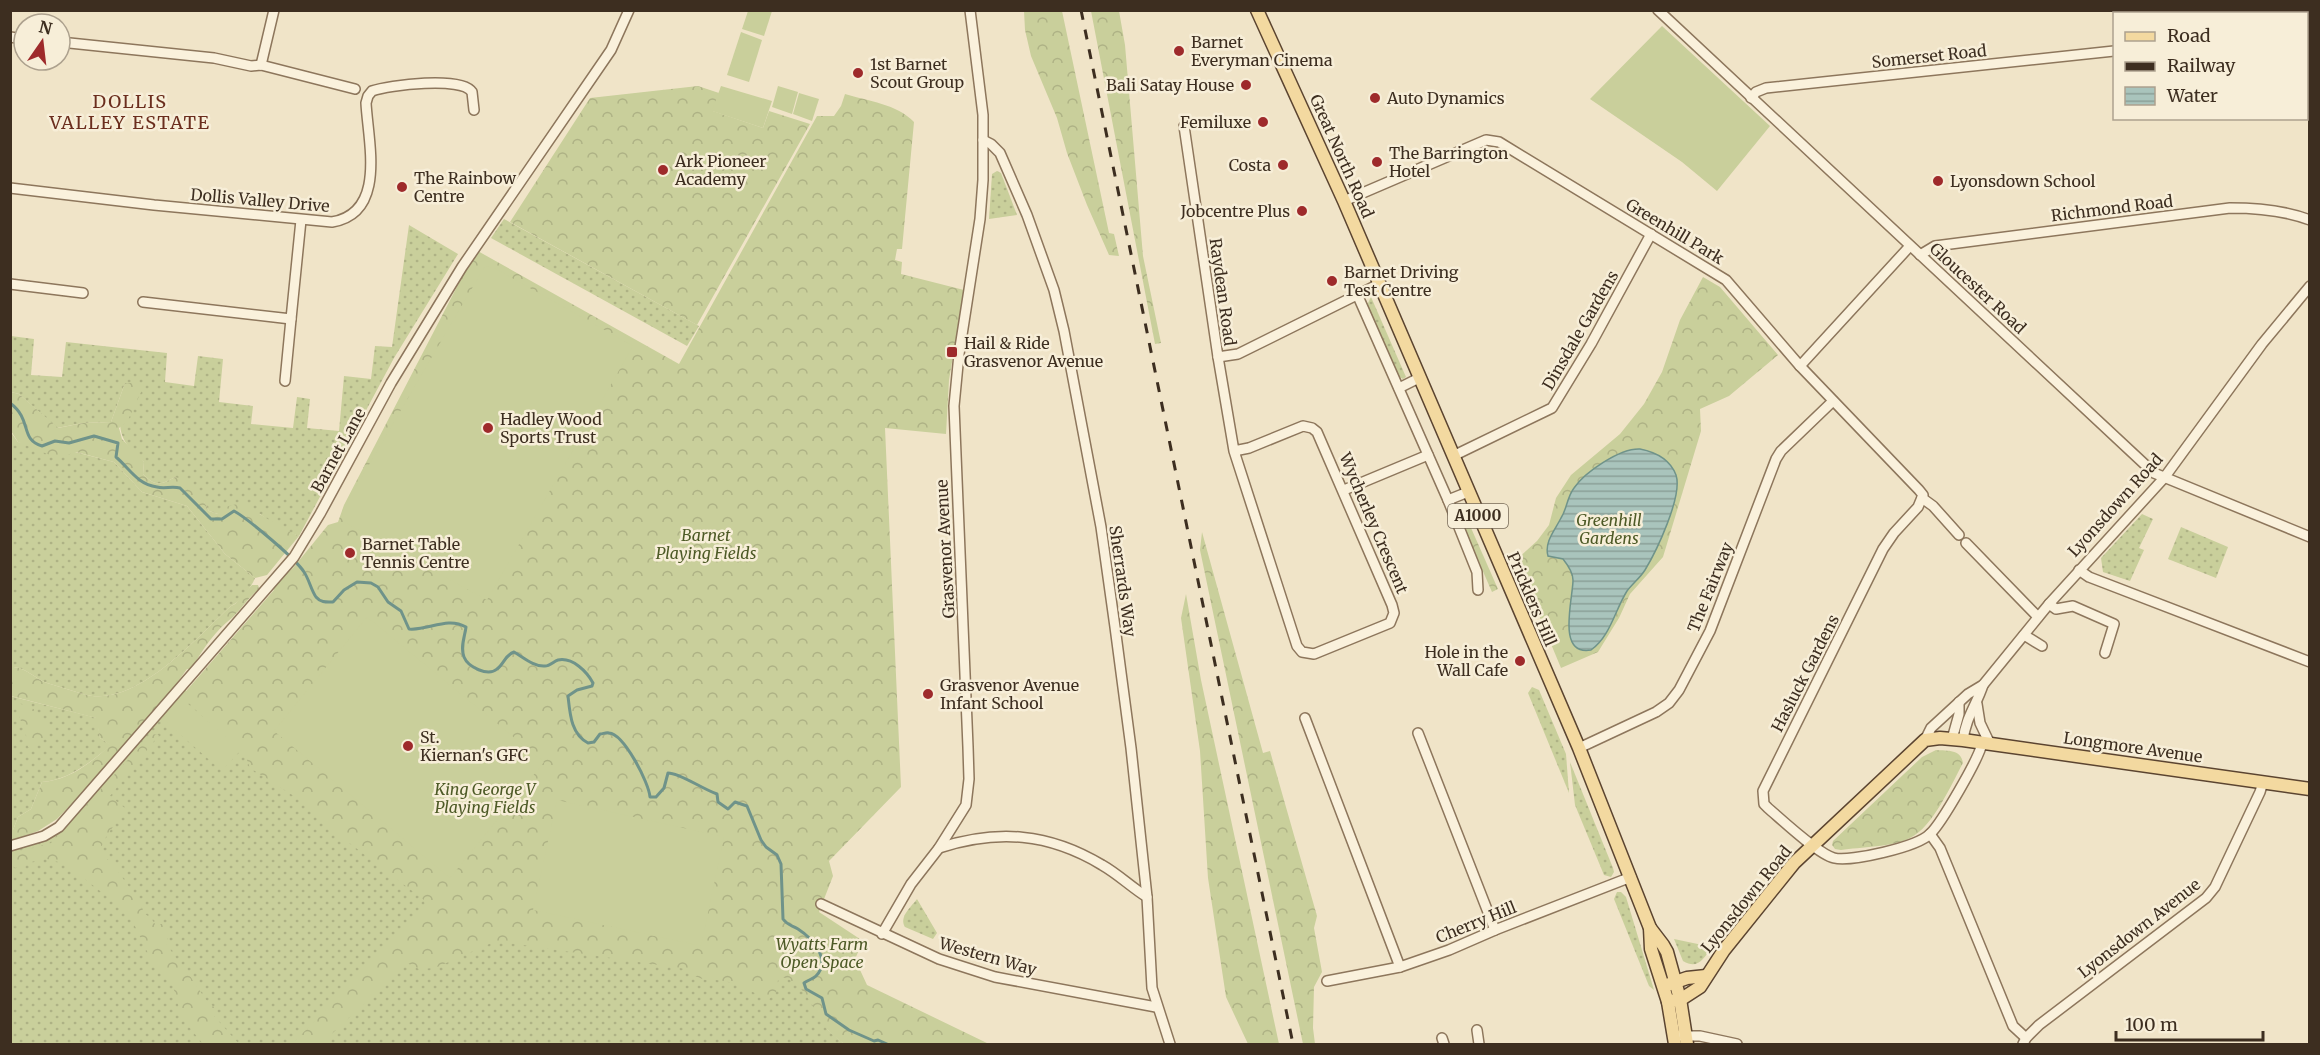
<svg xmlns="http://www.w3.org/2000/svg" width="2320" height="1055" font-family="Merriweather,serif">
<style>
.grass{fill:url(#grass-dots)}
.forest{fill:url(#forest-crowns)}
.pitch{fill:#c9cf9b}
.water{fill:url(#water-rules);stroke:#6f938a;stroke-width:1.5}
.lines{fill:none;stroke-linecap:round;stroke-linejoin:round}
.stream{stroke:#6f938a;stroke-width:3}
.minor-casing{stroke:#8d765c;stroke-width:12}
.major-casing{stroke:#5b4430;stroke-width:15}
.minor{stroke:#faf1dc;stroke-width:9}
.major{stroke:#f3d9a0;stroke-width:12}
.rail{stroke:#3d2e20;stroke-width:3;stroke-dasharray:10 10;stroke-linecap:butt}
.poi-dot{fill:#9e2a2b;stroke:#f7eed8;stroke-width:2}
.labels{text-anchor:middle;stroke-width:5;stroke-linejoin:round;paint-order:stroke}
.shield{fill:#f7eed8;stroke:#756857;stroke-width:1.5}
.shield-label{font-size:15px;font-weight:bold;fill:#3d2e20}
.poi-label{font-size:16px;fill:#3d2e20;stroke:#f7eed8;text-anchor:start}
.street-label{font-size:16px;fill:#3d2e20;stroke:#f7eed8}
.park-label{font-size:16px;font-style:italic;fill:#4d5a26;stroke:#f7eed8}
.neighbourhood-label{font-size:18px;letter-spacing:1.5px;fill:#6b2e1e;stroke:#f7eed8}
</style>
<defs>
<pattern id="grass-dots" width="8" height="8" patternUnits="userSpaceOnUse" patternTransform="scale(1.5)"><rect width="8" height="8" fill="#c9cf9b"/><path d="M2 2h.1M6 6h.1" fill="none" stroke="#aeb285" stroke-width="1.8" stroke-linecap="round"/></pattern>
<pattern id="forest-crowns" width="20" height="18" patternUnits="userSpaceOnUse" patternTransform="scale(1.5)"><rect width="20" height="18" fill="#c9cf9b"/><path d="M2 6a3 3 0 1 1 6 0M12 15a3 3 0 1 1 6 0" fill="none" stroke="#aeb285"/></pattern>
<pattern id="water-rules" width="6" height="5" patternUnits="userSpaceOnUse" patternTransform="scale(1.5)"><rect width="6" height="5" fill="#a9c4bc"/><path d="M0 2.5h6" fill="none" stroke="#8ba098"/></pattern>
</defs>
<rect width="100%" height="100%" fill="#f0e4c8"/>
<g class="grass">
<polygon points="997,171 1001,173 1017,215 989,219 992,174"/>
<polygon points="504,219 699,326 687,346 491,238"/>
<path d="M409,225l49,29 -64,104 -95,178 -21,-8 -18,-14h-42l-9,-3 -5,-9 -29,-25c-15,8 -19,10 -32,-3l1,-12c-33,-27 -24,-41 -19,-79l-14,39 -28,1 -26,5 -38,-34 -8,-2v-56l23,3 -3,36 31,2 4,-35 101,11 -2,29 29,4 4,-30 25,3 -4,43 34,4 -2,18 42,4 4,-31 13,2 -3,29 32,3 5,-55 27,3 4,-33 17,1z"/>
<polygon points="1371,297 1406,377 1403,379 1398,376 1367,305"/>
<path d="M10,431l8,11 57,10 39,10 28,30 45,14 38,48 30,24c-4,10 -15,24 -24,28 -35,32 -96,104 -148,88 -12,-4 -24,-7 -36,-11 -13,-5 -21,-16 -36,-16z"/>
<polygon points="2142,514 2153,519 2139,548 2144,550 2130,581 2103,572 2101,558"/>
<polygon points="2181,527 2228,547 2216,578 2168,559"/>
<polygon points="1532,687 1539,690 1566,754 1569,793 1528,693"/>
<polygon points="185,690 446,914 793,969 828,1030 844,1044 11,1044 11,850 50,838 66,822 151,721"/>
<path d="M10,696l87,22 3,20 11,7c-20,17 -42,35 -69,37l-11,27 -13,8 -5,13h-3z"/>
<polygon points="1570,762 1613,868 1614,872 1611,877 1604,875 1575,805"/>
<polygon points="1617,892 1621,892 1626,897 1654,990 1649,986 1614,899"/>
<path d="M917,899l20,34 -4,6 -28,-12c-6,-10 5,-19 12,-28z"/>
<path d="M1674,939l38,8c-9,12 -14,23 -29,14z"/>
</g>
<g class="forest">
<polygon points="1024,11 1062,11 1109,233 1114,234 1119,256 1109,255 1087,205 1067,153 1057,118 1031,56 1025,30"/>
<polygon points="1091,11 1119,11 1125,45 1143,256 1161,343 1155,344"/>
<polygon points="698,86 719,93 713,111 763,128 769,111 810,124 697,325 510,222 590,98"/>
<path d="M845,94c23,7 52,10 69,28l-12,127h-5l-2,11 7,2 -1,12 63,16 -15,90 -3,54 -61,-6 16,359 -72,74 4,15 -14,36 44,29 -8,18 12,26 122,59h-145c-6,-5 -13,-10 -18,-16 -11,-16 -23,-49 -46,-51l-2,3 -2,13 -7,6c-12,-4 -23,-11 -35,-15 -20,-9 -27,4 -48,-15l-190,-28 -61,27 -16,1 -12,-6 -86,81h-29l129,-131 4,-8 -1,-5 -93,-71 -34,-31 -47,-30 -6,-16 -58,-53 -22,25 -4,-3 114,-131 -2,-3 11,-13 4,-1 6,-5 35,-43 10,-3 6,-17 132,-255 203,114 138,-248h17l7,-10z"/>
<polygon points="1703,277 1720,287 1778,355 1729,396 1700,409 1701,431 1663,557 1630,594 1619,618 1598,652 1561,668 1516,560 1537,541 1549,525 1556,498 1571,475 1620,434 1644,404 1662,372 1680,320"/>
<path d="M125,383h10l7,7 -15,32 -8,6 3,11 22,23 -1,12c13,13 17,11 32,3 23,6 24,15 34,34l9,3 3,-6 20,-5c20,11 37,24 58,33l-32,39 -12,3 -30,-24 -38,-48 -45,-14 -28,-30 -38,-10 -19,6 -39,-16 -7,-11v-39l8,2 39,34 25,-5 28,-1z"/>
<polygon points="1460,503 1498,589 1492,592 1456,510 1456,506"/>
<polygon points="1202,532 1263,753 1270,751 1317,916 1314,928 1322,972 1314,987 1313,1028 1315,1044 1303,1044 1200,550"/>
<path d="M252,585h6l1,4c-10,8 -17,19 -26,28 -17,13 -31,32 -41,52h-5l-13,18 -84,98 -33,34 -19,12 -27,10v-11h2l5,-13 13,-8 11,-27c27,-2 49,-19 68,-37l-10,-7 -4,-20 -85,-22v-29c15,0 23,11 36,16 12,4 24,7 36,11 52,16 113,-56 148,-88l4,-2z"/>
<polygon points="1186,594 1201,680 1279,1044 1248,1044 1226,997 1208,878 1200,751 1181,618"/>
<path d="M18,703c20,6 28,12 31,34l-11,3 -3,7h-7c0,-16 -12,-29 -10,-44z"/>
<polygon points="152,734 159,735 110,796 126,809 107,835 99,852 112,863 134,894 145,914 151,918 155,924 163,924 169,934 166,943 181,966 179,972 186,970 206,1000 215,1008 214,1016 239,1044 203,1044 182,1018 172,983 154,966 133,922 119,906 66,864 43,858 15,868 11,864 11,854 51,843"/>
<path d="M1936,750c12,1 25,-1 27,13 -12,22 -30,64 -53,75 -17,9 -50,9 -69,12l-6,-1 -3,-4 1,-4 89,-84z"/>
</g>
<g class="pitch">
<polygon points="748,11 772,11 764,36 742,29"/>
<polygon points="1662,26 1770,126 1717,191 1682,162 1590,99"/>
<polygon points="741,32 762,40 749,82 727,75"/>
<polygon points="721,86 772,101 763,128 712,111"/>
<polygon points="778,86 798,92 792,114 772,107"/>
<polygon points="799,93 819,99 812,121 793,114"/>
<polygon points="485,266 496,269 633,346 487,600 344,522 342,511"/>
<polygon points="367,617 544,762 450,878 274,731"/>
<polygon points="186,702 241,750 222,771 167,723"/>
<polygon points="557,800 724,837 701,946 533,910"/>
</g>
<path class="water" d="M1640,449c15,3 30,10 36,26 7,21 -20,77 -31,95 -5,8 -13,14 -18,21 -12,19 -17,46 -36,59 -35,6 -18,-51 -18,-70 0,-7 -6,-16 -10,-21l-15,-3c-4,-14 7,-26 13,-38 6,-9 6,-21 13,-30 11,-16 46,-40 66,-39z"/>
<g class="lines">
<path class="stream" d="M10,403c23,17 9,36 32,43l13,-5 14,2 25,-7 24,7 -2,14c14,12 21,27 41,30 7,2 15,-1 23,1l31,31h11l12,-8c13,7 62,48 70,61 5,7 7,18 12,25 5,6 11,5 17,5l11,-12 13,-8 14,1 7,4 10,15 13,9 8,18c19,2 38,-13 57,-2 -1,9 -6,20 -2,30 4,10 24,20 33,12 7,-5 8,-14 17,-17 9,5 20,15 31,14 5,0 9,-5 13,-6 15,-3 29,12 35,23l-1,3 -15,4 -9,6c2,18 3,38 20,47l6,-1 6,-8c3,0 6,-2 9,-1 15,1 40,50 41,64h6l8,-9 4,-15c12,0 34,16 49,21l1,8 10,7 7,-7 12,4 14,34 5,7 11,8 4,9 2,55c5,7 9,6 15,10 14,9 34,31 18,47 -3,3 -8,4 -12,7l2,6 16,9 4,16 23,16 25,11 4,-1 9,4"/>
<g class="minor-casing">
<g id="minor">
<polyline points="1658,10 2154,473 2310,537"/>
<polyline points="2228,14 2228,10"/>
<polyline points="10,37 24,39"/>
<polyline points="60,42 214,58 251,66 261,65 355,89"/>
<polyline points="2306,47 2310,48"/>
<polyline points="261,65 274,10"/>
<polyline points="1751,98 1756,92 1766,88 2114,51"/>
<polyline points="1184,126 1218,357 1238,354 1379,284"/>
<polyline points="983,140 991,144 1000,153 1027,215 1054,290 1064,331 1101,527 1115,627 1131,748 1147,897 1152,988 1170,1044"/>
<path d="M10,188l144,17 178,17c55,-9 36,-80 34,-119l2,-7 4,-5c17,-6 90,-15 100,1l2,18"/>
<path d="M1344,201l142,-61 13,2 227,138 74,86 119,124 4,5 -5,12 -24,26 -11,16 -120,242 1,13 4,4c14,12 50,46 66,50 17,4 83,-11 96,-24 11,-10 50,-77 52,-91"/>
<path d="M1920,255l15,-9 295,-38c27,0 54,2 80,12"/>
<polyline points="10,284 83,293"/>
<polyline points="1357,294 1448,500 1477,572 1478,590"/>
<polyline points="143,302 291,319 301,220"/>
<polyline points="1218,357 1234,451 1297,646 1302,652 1314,654 1390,623 1394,613 1392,605 1317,432 1312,428 1303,426 1249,448 1234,451"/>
<polyline points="1800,366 1910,246"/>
<polyline points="285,381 291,319"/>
<polyline points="1399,388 1419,378"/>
<polyline points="1453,456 1552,408 1591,344 1651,234"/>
<polyline points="1344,490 1428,455"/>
<polyline points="1922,498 1933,506 1959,535"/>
<polyline points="1448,500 1468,492"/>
<polyline points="1966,543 2038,617"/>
<polyline points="2079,570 2089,577 2310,662"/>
<polyline points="2049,604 2056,609 2073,606 2114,624 2105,653"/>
<polyline points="2024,635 2042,646"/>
<polyline points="1977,704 1980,723 1990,744"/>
<polyline points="1305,718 1400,967"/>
<polyline points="1418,733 1495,930"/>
<polyline points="1952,739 1959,714 1959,702"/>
<polyline points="1925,740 1931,728 1968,694 1983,685 2049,604 2164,478 2262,344 2310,286"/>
<path d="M1963,740c3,-23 13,-34 20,-55"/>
<polyline points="1579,748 1656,712 1669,703 1679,690 1710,631 1776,459 1781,451 1833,401"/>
<polyline points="1930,834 1940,848 2013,1026 2026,1038"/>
<polyline points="10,846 44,836 59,827 294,557 320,514 391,383 462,267 611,50 629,10"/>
<path d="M939,848c59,-19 110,-15 163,17 16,9 29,22 45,32"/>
<polyline points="821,904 939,959 995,977 1156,1007"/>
<polyline points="882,934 911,884 939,848 966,805 969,779 968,747 954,406 959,354 980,219 983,180 983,115 970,10"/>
<polyline points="1327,981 1400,967 1449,950 1495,930 1631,877"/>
<polyline points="1477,1030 1479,1044"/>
<polyline points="1680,1036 1700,1036 1737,1044"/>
<polyline points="1442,1038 1444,1044"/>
<polyline points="2023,1044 2026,1038 2039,1025 2206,898 2215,887 2260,792 2263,782"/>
</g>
</g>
<g class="major-casing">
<g id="major">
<polyline points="1257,10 1344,201 1579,748 1650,928 1651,949 1668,1002 1675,1044"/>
<polyline points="1650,928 1663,945 1667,952 1680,999 1687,1044"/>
<polyline points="1667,985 1687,978 1706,976"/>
<polyline points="1668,1002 1683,998 1700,987 1724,950 1794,863 1925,740 1940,738 1963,740 2310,789"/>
</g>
</g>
<use href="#minor" class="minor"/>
<use href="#major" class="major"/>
<polyline class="rail" points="1081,10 1293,1044"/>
</g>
<g class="poi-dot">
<circle cx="1179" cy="51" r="6"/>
<circle cx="858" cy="73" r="6"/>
<circle cx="1246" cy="85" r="6"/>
<circle cx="1375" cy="98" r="6"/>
<circle cx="1263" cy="122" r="6"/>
<circle cx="1377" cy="162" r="6"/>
<circle cx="1283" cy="165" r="6"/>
<circle cx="663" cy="170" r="6"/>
<circle cx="1938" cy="181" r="6"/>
<circle cx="402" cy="187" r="6"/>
<circle cx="1302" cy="211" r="6"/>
<circle cx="1332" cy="281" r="6"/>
<rect x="946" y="346" width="12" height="12" rx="3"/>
<circle cx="488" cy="428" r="6"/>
<circle cx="350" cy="553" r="6"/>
<circle cx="1520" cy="661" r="6"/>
<circle cx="928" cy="694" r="6"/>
<circle cx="408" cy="746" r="6"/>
</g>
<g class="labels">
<rect class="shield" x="1448" y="504" width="60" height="24" rx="4.5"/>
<g class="shield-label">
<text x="1478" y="521">A1000</text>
</g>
<g class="poi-label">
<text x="1191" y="48">Barnet<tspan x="1191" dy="18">Everyman Cinema</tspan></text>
<text x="870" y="70">1st Barnet<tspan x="870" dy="18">Scout Group</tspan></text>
<text x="1234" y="91" text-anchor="end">Bali Satay House</text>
<text x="1387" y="104">Auto Dynamics</text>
<text x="1251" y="128" text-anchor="end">Femiluxe</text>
<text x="1389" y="159">The Barrington<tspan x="1389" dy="18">Hotel</tspan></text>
<text x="675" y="167">Ark Pioneer<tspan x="675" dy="18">Academy</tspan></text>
<text x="1271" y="171" text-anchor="end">Costa</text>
<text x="414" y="184">The Rainbow<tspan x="414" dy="18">Centre</tspan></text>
<text x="1950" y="187">Lyonsdown School</text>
<text x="1290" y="217" text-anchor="end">Jobcentre Plus</text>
<text x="1344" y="278">Barnet Driving<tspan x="1344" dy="18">Test Centre</tspan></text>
<text x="964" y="349">Hail &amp; Ride<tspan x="964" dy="18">Grasvenor Avenue</tspan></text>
<text x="500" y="425">Hadley Wood<tspan x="500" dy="18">Sports Trust</tspan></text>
<text x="362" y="550">Barnet Table<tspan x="362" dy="18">Tennis Centre</tspan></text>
<text x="1508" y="658" text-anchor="end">Hole in the<tspan x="1508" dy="18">Wall Cafe</tspan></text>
<text x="940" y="691">Grasvenor Avenue<tspan x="940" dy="18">Infant School</tspan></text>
<text x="420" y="743">St.<tspan x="420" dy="18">Kiernan's GFC</tspan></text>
</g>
<g class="street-label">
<text transform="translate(1929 56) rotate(-6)" y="6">Somerset Road</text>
<text transform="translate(1342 156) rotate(66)" y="6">Great North Road</text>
<text transform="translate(260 200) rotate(5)" y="6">Dollis Valley Drive</text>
<text transform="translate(2112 208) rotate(-7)" y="6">Richmond Road</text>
<text transform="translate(1675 231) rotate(31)" y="6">Greenhill Park</text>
<text transform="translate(1978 288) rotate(43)" y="6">Gloucester Road</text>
<text transform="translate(1223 292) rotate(82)" y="6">Raydean Road</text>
<text transform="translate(1580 330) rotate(-60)" y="6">Dinsdale Gardens</text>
<text transform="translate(338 450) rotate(-61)" y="6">Barnet Lane</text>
<text transform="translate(2115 505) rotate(-48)" y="6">Lyonsdown Road</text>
<text transform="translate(1374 523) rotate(67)" y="6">Wycherley Crescent</text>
<text transform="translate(945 549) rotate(-93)" y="6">Grasvenor Avenue</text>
<text transform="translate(1123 581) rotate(82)" y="6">Sherrards Way</text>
<text transform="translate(1710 587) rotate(-68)" y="6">The Fairway</text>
<text transform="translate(1532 599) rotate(67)" y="6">Pricklers Hill</text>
<text transform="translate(1805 673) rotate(-63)" y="6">Hasluck Gardens</text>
<text transform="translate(2133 747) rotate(8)" y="6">Longmore Avenue</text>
<text transform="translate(1746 899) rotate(-51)" y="6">Lyonsdown Road</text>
<text transform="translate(1476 922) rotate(-22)" y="6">Cherry Hill</text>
<text transform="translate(2139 928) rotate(-38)" y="6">Lyonsdown Avenue</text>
<text transform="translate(988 956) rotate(16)" y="6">Western Way</text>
</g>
<g class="park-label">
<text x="1609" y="526">Greenhill<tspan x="1609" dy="18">Gardens</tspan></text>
<text x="706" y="541">Barnet<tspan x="706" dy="18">Playing Fields</tspan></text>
<text x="485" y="795">King George V<tspan x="485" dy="18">Playing Fields</tspan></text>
<text x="822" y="950">Wyatts Farm<tspan x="822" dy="18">Open Space</tspan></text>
</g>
<g class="neighbourhood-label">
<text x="130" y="108">DOLLIS<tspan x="130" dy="21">VALLEY ESTATE</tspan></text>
</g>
</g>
<rect width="2320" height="1055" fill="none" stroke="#3d2e20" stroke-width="24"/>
<rect x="2113" y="12" width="195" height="108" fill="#f7eed8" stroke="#ada18e" stroke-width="1.5"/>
<rect x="2125" y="32" width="30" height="9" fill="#f3d9a0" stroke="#ada18e" stroke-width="1.5"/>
<text x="2167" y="42" font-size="18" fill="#3d2e20">Road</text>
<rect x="2125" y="62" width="30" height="9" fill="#3d2e20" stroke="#ada18e" stroke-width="1.5"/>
<text x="2167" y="72" font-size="18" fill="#3d2e20">Railway</text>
<rect x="2125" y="87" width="30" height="18" fill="url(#water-rules)" stroke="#ada18e" stroke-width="1.5"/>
<text x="2167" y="102" font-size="18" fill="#3d2e20">Water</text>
<g transform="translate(42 42) rotate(14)"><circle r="28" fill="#f7eed8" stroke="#ada18e" stroke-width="1.5"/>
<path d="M0-4.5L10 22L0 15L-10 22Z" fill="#9e2a2b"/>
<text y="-9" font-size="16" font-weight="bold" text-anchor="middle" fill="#3d2e20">N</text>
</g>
<path d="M2116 1031v9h147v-9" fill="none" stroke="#3d2e20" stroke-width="3"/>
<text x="2125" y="1031" font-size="18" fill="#3d2e20" stroke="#f7eed8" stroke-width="4.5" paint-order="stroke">100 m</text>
</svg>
